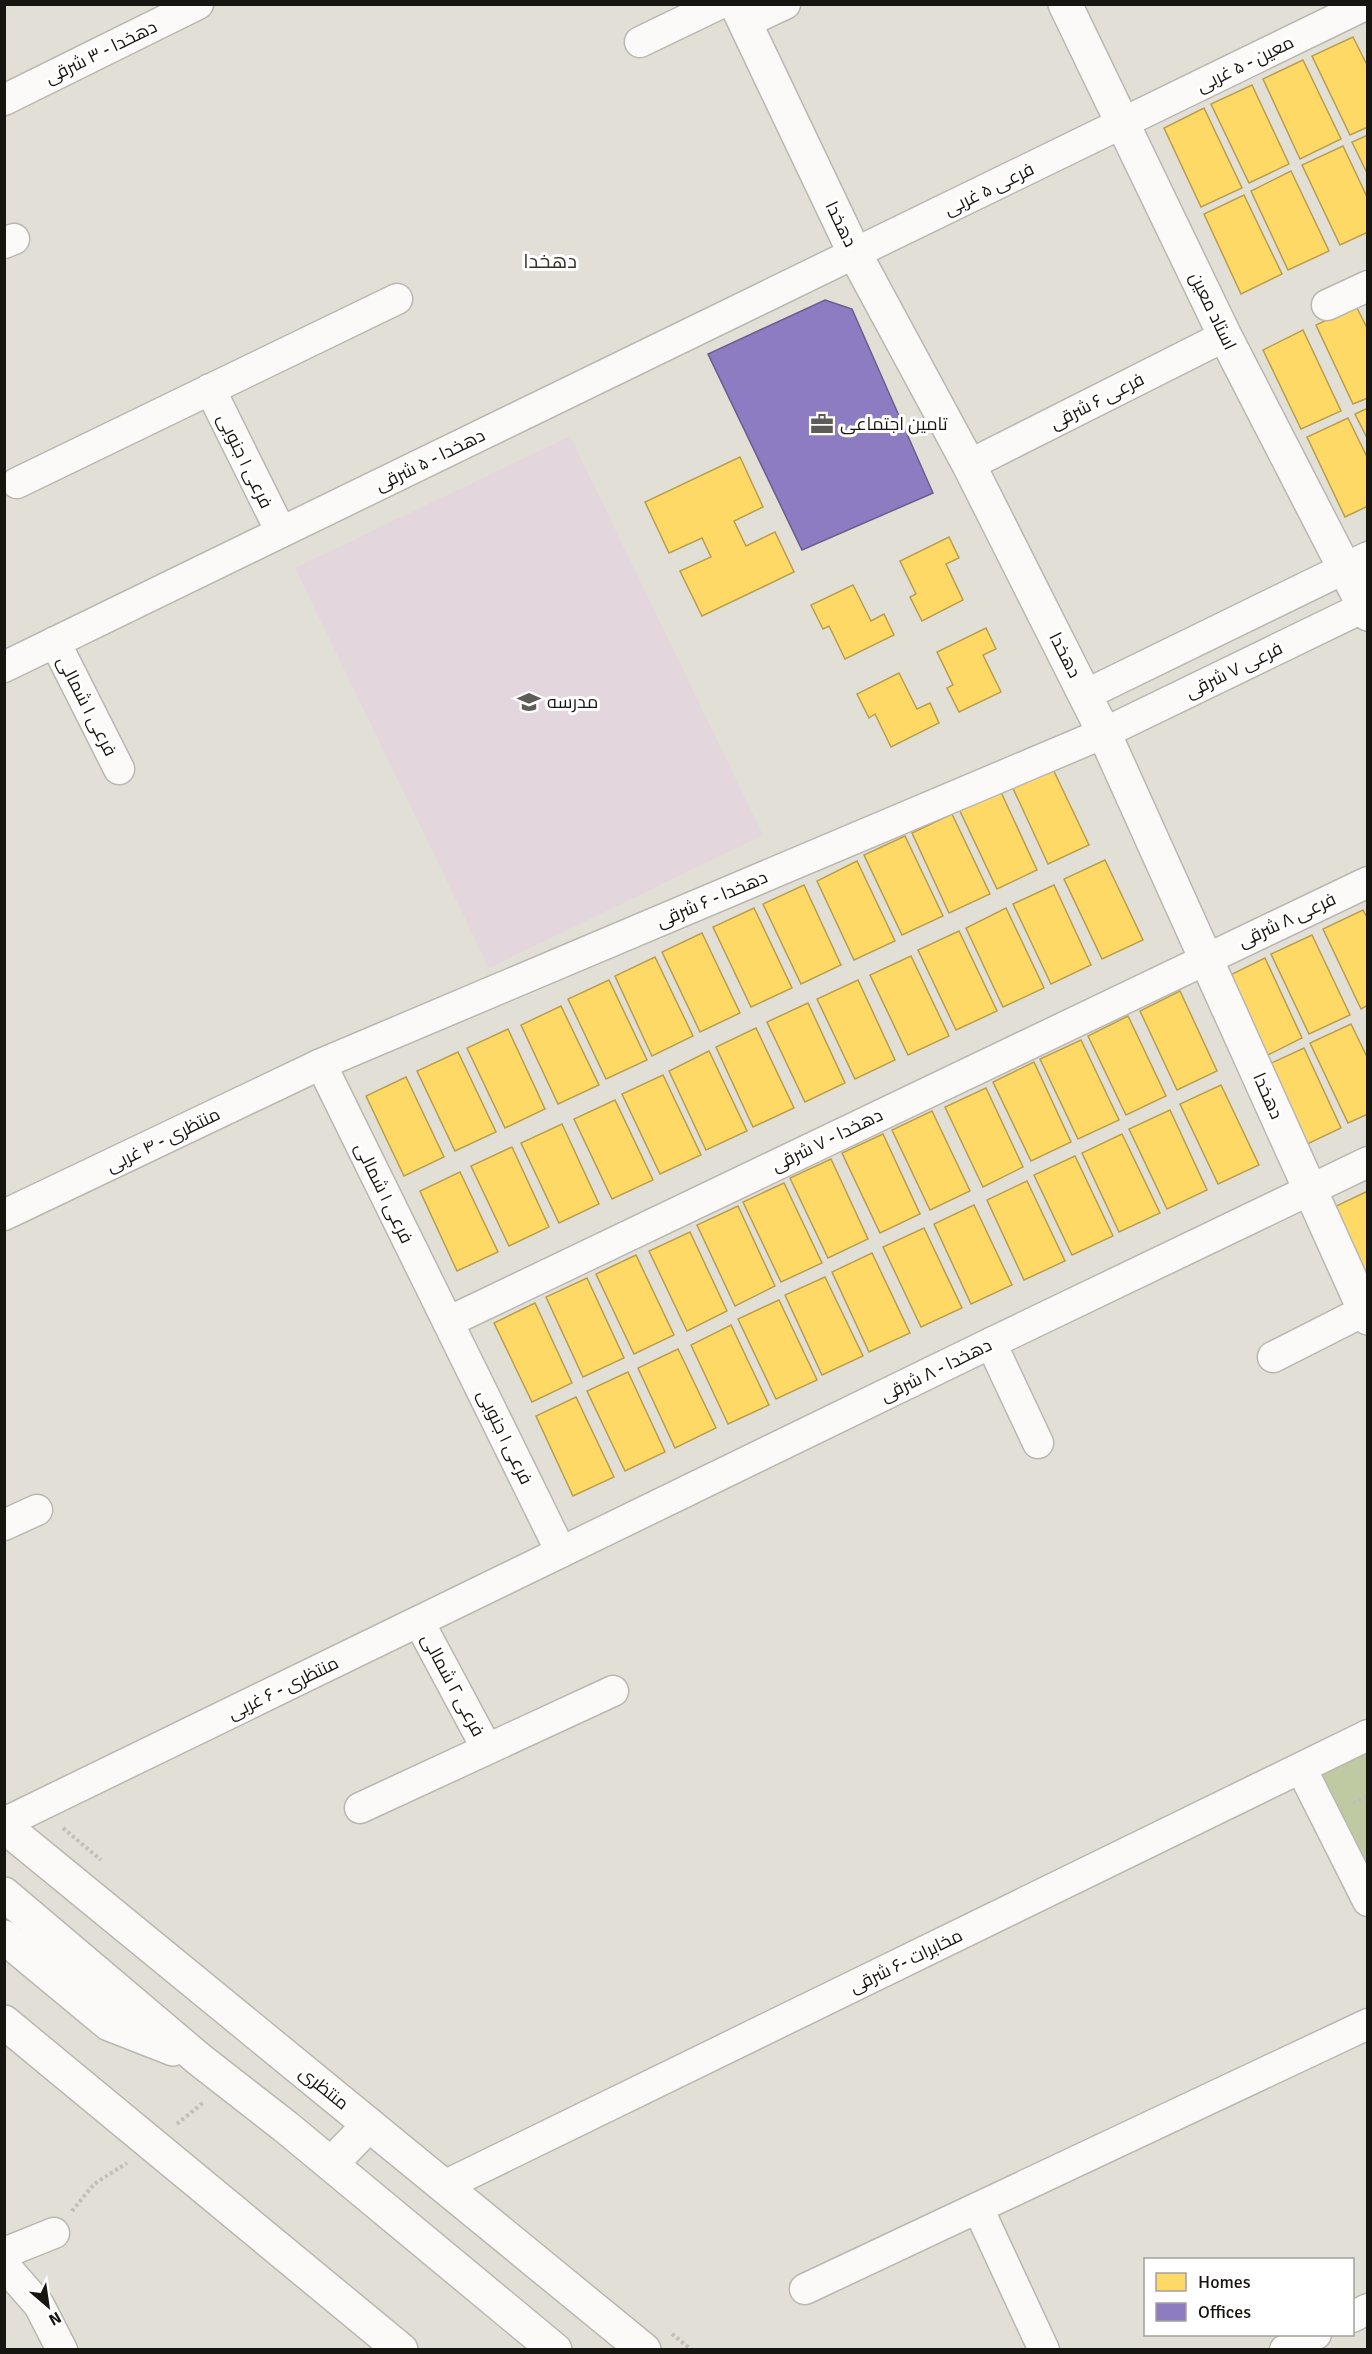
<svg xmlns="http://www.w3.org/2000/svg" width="1372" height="2354" font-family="Signika,Cairo,sans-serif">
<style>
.education{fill:#e3d7dd}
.green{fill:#bfcaa3}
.homes{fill:#ffd966;stroke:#b99e4c;stroke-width:1.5}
.offices{fill:#8e7cc3;stroke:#6a5d8d;stroke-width:1.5}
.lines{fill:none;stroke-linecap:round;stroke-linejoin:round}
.street-casing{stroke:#bab7b1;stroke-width:33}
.secondary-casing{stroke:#bab7b1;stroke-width:36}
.primary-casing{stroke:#bab7b1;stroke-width:36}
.path{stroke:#c0bebb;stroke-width:4;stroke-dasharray:3 3;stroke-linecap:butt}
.street{stroke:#fbfaf9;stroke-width:30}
.secondary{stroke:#fbfaf9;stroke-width:33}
.primary{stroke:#fbfaf9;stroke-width:33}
.labels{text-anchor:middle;stroke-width:6;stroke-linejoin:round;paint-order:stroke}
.street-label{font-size:18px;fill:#171510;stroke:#fff}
.poi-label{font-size:18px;fill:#171510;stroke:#fff;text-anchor:start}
.neighbourhood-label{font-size:20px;fill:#373327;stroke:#fff}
</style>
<rect width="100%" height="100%" fill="#e2dfd7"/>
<polygon class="education" points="570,436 763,835 489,968 295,568"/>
<polygon class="green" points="1367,1750 1367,1872 1318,1775"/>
<g class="homes">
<polygon points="1353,37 1368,67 1368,127 1350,135 1312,56"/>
<polygon points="1303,60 1341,139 1300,159 1263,79"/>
<polygon points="1252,85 1289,164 1249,183 1211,104"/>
<polygon points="1204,108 1242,188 1201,207 1164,128"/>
<polygon points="1368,135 1368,175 1352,142"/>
<polygon points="1343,146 1368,199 1368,232 1340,245 1302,165"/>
<polygon points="1291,171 1329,251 1288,270 1251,191"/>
<polygon points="1244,195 1282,274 1241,294 1204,214"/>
<polygon points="1356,306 1368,330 1368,398 1353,404 1316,325"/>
<polygon points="1303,330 1341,411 1301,429 1263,350"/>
<polygon points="1368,408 1368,440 1355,414"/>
<polygon points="1348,418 1368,459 1368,506 1345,517 1307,437"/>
<polygon points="740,457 763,507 734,521 746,546 775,532 794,572 702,616 680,571 711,557 702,538 669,553 645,502"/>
<polygon points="949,537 959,558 946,564 963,600 922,621 910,597 916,594 900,561"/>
<polygon points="853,585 871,621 884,614 894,635 845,659 829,626 823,629 811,605"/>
<polygon points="986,628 996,649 983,655 1001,692 959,712 947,688 953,685 937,652"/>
<polygon points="899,673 917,709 930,703 939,723 891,747 875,714 869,718 857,694"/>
<polygon points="1051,765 1089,845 1048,864 1011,784"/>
<polygon points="1000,790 1037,870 997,889 959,809"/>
<polygon points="952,814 990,894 949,913 912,833"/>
<polygon points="905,836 943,916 902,935 864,855"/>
<polygon points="1105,860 1143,940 1102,959 1064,879"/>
<polygon points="857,861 895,941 854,960 817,881"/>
<polygon points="804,885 841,965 801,984 763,904"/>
<polygon points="1054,885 1091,965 1051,984 1013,904"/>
<polygon points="754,908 792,988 751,1007 713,927"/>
<polygon points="1006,908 1044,988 1003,1007 966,928"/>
<polygon points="1363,910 1368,919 1368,1005 1361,1009 1323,929"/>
<polygon points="959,931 997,1011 956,1030 918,950"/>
<polygon points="702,933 740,1013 700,1032 662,952"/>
<polygon points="1312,935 1350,1015 1309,1034 1271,954"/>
<polygon points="911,956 949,1036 908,1055 870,975"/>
<polygon points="655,957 693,1036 652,1056 615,976"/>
<polygon points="1265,958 1302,1038 1262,1058 1224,978"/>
<polygon points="609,980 647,1060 606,1079 568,999"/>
<polygon points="858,980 895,1060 855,1079 817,999"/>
<polygon points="1180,991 1217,1071 1177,1090 1140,1011"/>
<polygon points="808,1003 845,1083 805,1102 767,1022"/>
<polygon points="561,1006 599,1085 558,1104 521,1025"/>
<polygon points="1128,1016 1166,1096 1126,1115 1088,1036"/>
<polygon points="1351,1024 1368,1059 1368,1114 1348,1123 1310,1043"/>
<polygon points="756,1028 794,1108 753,1127 716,1047"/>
<polygon points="508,1029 545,1109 505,1128 467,1048"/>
<polygon points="1081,1040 1119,1120 1078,1139 1040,1059"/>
<polygon points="1304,1048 1341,1128 1301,1147 1263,1067"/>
<polygon points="709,1051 747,1131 706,1150 669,1071"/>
<polygon points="458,1052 496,1132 455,1151 417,1071"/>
<polygon points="1034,1062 1071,1142 1031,1161 993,1082"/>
<polygon points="663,1075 701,1155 660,1174 622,1094"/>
<polygon points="406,1077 444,1157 404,1176 366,1096"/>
<polygon points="1221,1085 1259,1165 1218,1184 1180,1104"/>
<polygon points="986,1088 1023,1167 983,1187 945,1107"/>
<polygon points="615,1100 653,1180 612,1199 574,1119"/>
<polygon points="1170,1110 1207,1190 1167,1209 1129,1129"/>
<polygon points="932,1111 970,1191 930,1210 892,1130"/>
<polygon points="562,1124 599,1204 559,1223 521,1143"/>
<polygon points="883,1134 920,1214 880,1233 842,1153"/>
<polygon points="1122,1134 1160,1213 1119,1232 1082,1153"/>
<polygon points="512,1147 549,1227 509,1246 471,1166"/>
<polygon points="1075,1156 1113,1236 1072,1255 1034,1175"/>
<polygon points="831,1159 868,1239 828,1258 790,1178"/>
<polygon points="460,1172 498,1252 457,1271 420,1191"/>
<polygon points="1027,1181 1065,1261 1024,1280 987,1200"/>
<polygon points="784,1183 822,1263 781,1282 743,1202"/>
<polygon points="1368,1191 1368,1278 1334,1207"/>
<polygon points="974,1205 1012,1285 971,1304 934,1224"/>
<polygon points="738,1206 775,1286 735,1306 697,1225"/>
<polygon points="924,1228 962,1308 921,1327 883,1247"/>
<polygon points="690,1232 727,1311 687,1331 649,1251"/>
<polygon points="872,1253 910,1333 869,1352 832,1272"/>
<polygon points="636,1255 674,1335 634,1354 596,1274"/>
<polygon points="825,1277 863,1356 822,1375 785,1295"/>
<polygon points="587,1278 624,1358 583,1377 546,1297"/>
<polygon points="779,1300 817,1380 776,1399 738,1319"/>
<polygon points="535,1303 572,1383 532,1402 494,1323"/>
<polygon points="731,1325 769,1405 728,1424 691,1345"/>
<polygon points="678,1349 716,1428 675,1448 638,1368"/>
<polygon points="628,1372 665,1452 625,1471 587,1391"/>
<polygon points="576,1397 614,1477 573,1496 536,1416"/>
</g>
<polygon class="offices" points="825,300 852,309 933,493 802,550 708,354"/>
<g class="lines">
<g class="street-casing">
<g id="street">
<polyline points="744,23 785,4"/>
<polyline points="640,42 719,4"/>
<polyline points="4,100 198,4"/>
<polyline points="4,243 14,239"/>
<polyline points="1327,305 1368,286"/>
<polyline points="210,389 281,532"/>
<polyline points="969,465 1225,336"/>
<polyline points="17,483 397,299"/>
<polyline points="55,642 119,769"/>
<polyline points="4,667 1367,4"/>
<polyline points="1085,695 1368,557"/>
<polyline points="321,1064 561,1552"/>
<polyline points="4,1215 321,1064 1104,733 1368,605"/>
<polyline points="448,1322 1368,882"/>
<polyline points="991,1343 1038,1443"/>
<polyline points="1273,1357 1364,1311"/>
<polyline points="4,1525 37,1510"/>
<polyline points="419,1622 487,1749"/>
<polyline points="1301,1768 1368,1901"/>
<polyline points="360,1808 613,1691"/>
<polyline points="4,1823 991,1343 1368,1162"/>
<polyline points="444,2186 1368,1735"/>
<polyline points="978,2208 1044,2350"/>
<polyline points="4,2253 54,2233"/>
<polyline points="4,2265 39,2305 62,2350"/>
<polyline points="805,2289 1368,2024"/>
<polyline points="1352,2317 1368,2309"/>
<polyline points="1285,2350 1316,2334"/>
</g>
</g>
<g class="secondary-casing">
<g id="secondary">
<polyline points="736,4 855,254 969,465 1104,733 1368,1318"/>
<polyline points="1065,4 1225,336 1368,614"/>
<polyline points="4,1826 644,2350"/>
</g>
</g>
<g class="primary-casing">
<g id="primary">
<polyline points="4,1894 200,2060 286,2127 555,2350"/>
<polyline points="4,1937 109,2024 173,2049"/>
<polyline points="4,2022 401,2350"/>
<polyline points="331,2164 369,2125"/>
</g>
</g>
<g class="path">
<polyline points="1353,1803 1368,1796"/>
<polyline points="63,1828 101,1860"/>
<polyline points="177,2124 204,2102"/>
<polyline points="72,2211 94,2184 127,2163"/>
<polyline points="672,2334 692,2350"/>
</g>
<use href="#street" class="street"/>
<use href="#secondary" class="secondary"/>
<use href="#primary" class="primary"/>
</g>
<defs>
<g id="office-bare" transform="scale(1.8)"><path d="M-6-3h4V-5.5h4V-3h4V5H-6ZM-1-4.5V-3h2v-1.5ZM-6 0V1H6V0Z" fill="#5e5c56" stroke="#fff" stroke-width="2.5" paint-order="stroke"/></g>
<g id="school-bare" transform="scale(1.8)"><path d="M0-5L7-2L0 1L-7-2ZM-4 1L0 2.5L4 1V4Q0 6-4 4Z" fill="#5e5c56" stroke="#fff" stroke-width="2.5" paint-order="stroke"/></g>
</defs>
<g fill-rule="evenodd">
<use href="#office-bare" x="822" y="424"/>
<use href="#school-bare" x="529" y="702"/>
</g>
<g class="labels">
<g class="street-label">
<text transform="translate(101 52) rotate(-26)" y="6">دهخدا - ۳ شرقی</text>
<text transform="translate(1245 64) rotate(-26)" y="6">معین - ۵ غربی</text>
<text transform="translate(989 189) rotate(-26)" y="6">فرعی ۵ غربی</text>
<text transform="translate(841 224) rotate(64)" y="6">دهخدا</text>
<text transform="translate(1213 311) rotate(64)" y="6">استاد معین</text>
<text transform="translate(1097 401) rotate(-27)" y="6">فرعی ۶ شرقی</text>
<text transform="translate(430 460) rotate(-26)" y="6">دهخدا - ۵ شرقی</text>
<text transform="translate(245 461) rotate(64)" y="6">فرعی ۱ جنوبی</text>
<text transform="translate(1065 655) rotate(63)" y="6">دهخدا</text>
<text transform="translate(1234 670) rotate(-26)" y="6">فرعی ۷ شرقی</text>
<text transform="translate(87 706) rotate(63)" y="6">فرعی ۱ شمالی</text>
<text transform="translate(712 899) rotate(-23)" y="6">دهخدا - ۶ شرقی</text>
<text transform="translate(1287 920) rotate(-25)" y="6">فرعی ۸ شرقی</text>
<text transform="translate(1268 1096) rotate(66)" y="6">دهخدا</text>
<text transform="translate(163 1140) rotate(-26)" y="6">منتظری - ۴ غربی</text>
<text transform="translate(827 1140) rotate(-26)" y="6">دهخدا - ۷ شرقی</text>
<text transform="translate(384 1193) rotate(64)" y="6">فرعی ۱ شمالی</text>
<text transform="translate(936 1370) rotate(-26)" y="6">دهخدا - ۸ شرقی</text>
<text transform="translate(505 1437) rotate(64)" y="6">فرعی ۱ جنوبی</text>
<text transform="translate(453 1685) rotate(62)" y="6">فرعی ۲ شمالی</text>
<text transform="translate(283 1688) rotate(-26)" y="6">منتظری - ۶ غربی</text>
<text transform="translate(906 1961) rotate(-26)" y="6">مخابرات -۶ شرقی</text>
<text transform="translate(324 2088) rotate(39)" y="6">منتظری</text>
</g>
<g class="poi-label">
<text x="840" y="430">تامین اجتماعی</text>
<text x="547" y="708">مدرسه</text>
</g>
<g class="neighbourhood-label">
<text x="550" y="268">دهخدا</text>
</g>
</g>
<rect width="1372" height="2354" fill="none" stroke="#171510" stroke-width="12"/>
<rect x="1144" y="2258" width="210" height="78" fill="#ffffff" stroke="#a2a19f" stroke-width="1.5"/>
<rect x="1156" y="2273" width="30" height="18" fill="#ffd966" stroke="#a2a19f" stroke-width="1.5"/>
<text x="1198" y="2288" font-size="18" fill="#171510">Homes</text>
<rect x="1156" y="2303" width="30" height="18" fill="#8e7cc3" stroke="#a2a19f" stroke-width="1.5"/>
<text x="1198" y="2318" font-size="18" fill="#171510">Offices</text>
<g transform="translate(48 2306) rotate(151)" stroke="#ffffff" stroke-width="4.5" paint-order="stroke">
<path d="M0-4.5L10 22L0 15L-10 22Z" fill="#171510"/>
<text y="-9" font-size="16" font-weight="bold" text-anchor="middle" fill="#171510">N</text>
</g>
</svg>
